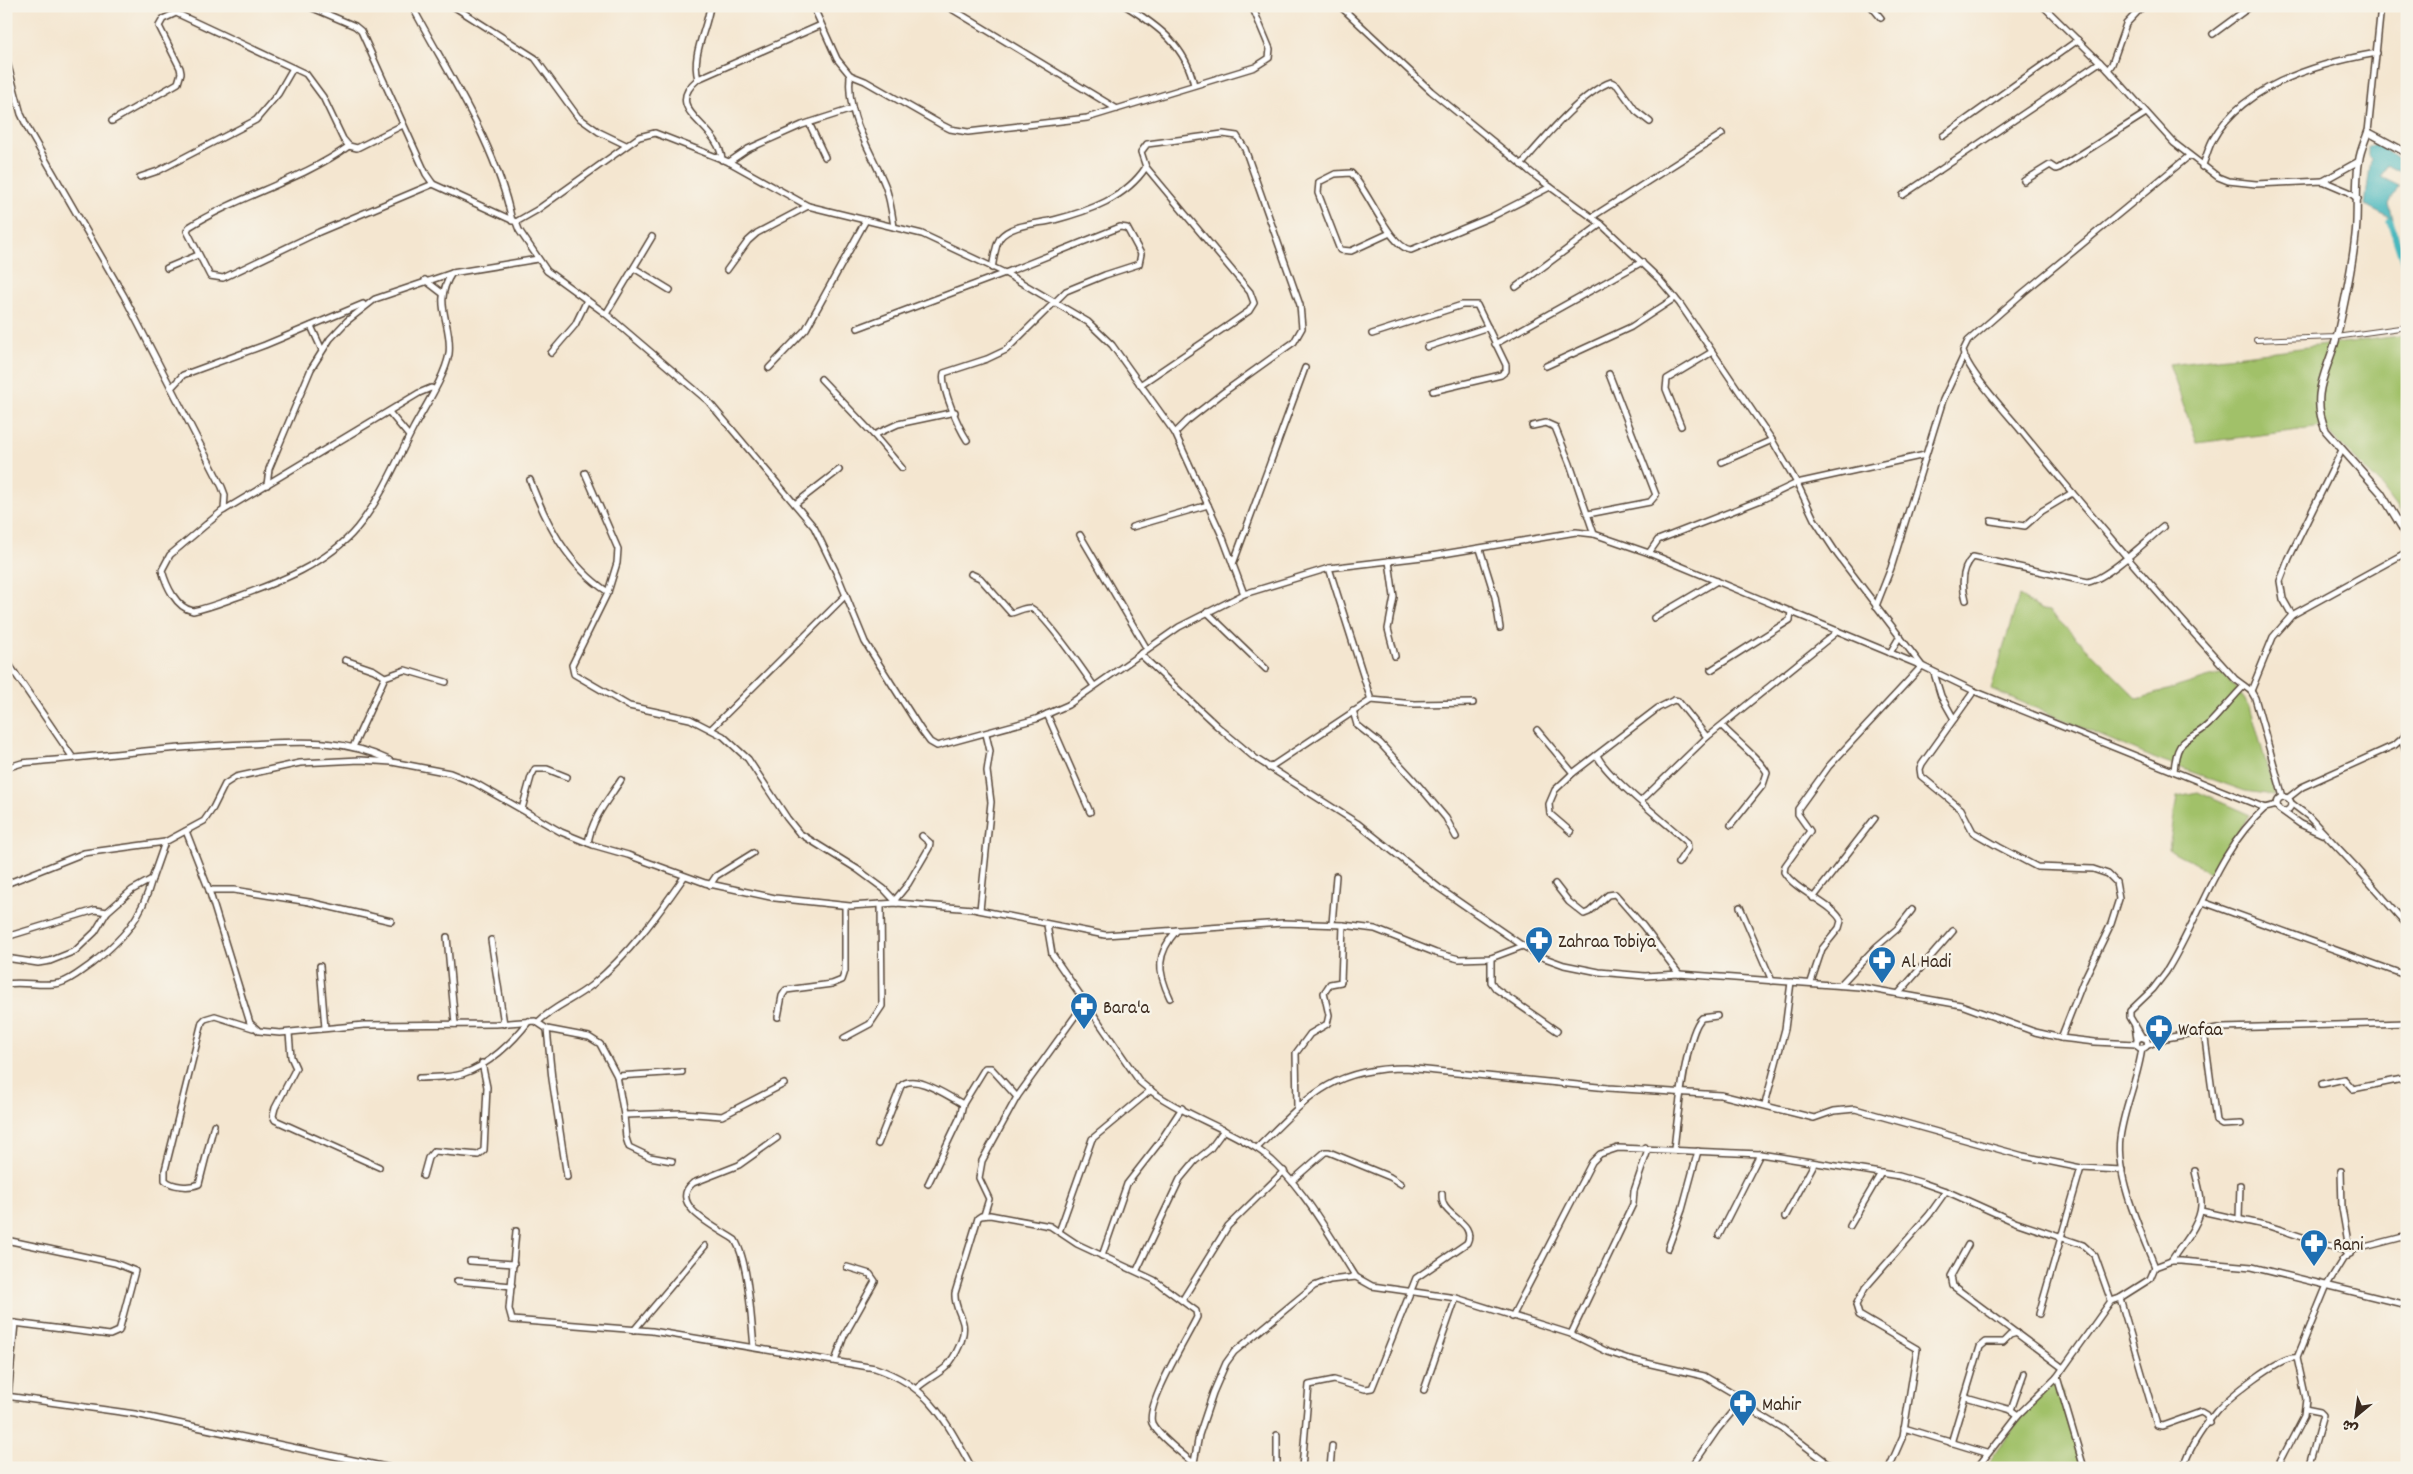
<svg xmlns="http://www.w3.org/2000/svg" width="2413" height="1474" font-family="Dekko,'Playpen Sans Arabic',sans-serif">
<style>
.green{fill:#a1c169;stroke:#6e7644}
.water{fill:#49b8be;stroke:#42716e}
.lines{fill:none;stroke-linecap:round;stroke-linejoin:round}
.canal{stroke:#49b8be;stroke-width:7}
.pedestrian-casing{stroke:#574639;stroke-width:6}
.minor-casing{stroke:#574639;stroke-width:8}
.tertiary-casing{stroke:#574639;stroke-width:9}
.pedestrian{stroke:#fff;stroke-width:4}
.minor{stroke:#fff;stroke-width:5}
.tertiary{stroke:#fff;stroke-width:6}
.labels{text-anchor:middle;stroke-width:5;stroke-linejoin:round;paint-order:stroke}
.poi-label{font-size:19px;fill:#3b2a1e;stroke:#f7f3e8;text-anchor:start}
</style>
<rect width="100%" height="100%" fill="#f7f3e8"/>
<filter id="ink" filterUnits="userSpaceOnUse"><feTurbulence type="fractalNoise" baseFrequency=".02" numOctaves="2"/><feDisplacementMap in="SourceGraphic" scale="10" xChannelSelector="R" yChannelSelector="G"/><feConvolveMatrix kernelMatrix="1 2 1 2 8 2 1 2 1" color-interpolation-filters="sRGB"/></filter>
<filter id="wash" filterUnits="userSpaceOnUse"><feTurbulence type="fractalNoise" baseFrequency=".0096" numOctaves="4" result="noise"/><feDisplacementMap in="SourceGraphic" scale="20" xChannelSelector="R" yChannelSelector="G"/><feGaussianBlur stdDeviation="1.12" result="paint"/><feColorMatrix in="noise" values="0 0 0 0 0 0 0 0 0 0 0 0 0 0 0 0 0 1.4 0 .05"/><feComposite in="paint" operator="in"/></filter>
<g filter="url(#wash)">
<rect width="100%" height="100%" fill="#f4e6d0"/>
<g class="green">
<polygon points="2407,335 2407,521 2379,483 2323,427 2197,443 2169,364"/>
<polygon points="2019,596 2042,610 2049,611 2138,699 2223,673 2250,706 2275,795 2245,791 2158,760 1991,689"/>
<polygon points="2198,792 2250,815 2210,872 2169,849 2177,796"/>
<path d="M2054,1382l7,6 22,80h-97c18,-32 43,-59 68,-86z"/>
</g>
<polygon class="water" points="2377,143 2399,160 2398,165 2407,170 2407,176 2386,165 2381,177 2399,186 2389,204 2393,219 2365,205 2371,159 2368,156 2368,147"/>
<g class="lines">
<polyline class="canal" points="2390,221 2407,273"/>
</g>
</g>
<g filter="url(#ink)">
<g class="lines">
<g class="pedestrian-casing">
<polyline id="pedestrian" points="2256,340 2336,337 2407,327"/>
</g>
<g class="minor-casing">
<g id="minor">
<polyline points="308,6 355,26 361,31 426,174 433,184 516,222 519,230 547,271 606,314 708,401 814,527 837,574 865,642 921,730 930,742 937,746 1036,719 1068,705 1179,627 1244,594 1329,568 1431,556 1576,532 1594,534 1649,553 1922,666 1974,691 2265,808 2277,805"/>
<path d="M412,6c37,70 84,137 100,215"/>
<polyline points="453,6 535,58 578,117 599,132 626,145"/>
<polyline points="813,6 837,59 850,75 865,81 942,125 950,129 968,132 1087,118 1255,67 1269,58 1270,49 1252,6"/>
<polyline points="947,6 1117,109"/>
<path d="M1126,6c32,20 60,40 68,79"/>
<path d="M1340,6l91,85 107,87 63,46 58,55 21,25 92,136 25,43 17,36 23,35 85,112 -93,100 -31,43v5l12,17 -25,35 -1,6c11,19 51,33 57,49l-2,7 -17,21 -11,33"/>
<polyline points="1871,6 1881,18"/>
<polyline points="2043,6 2108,70 2174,143 2218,177 2228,181 2256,184 2323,181 2349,192 2358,199"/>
<polyline points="2213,34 2251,6"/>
<polyline points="6,58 21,114 29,131 124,296 222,487 225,495 224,510"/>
<polyline points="2108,70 2112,64 2126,24 2143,6"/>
<path d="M850,75c-4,42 20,73 35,110 5,13 7,28 9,42"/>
<path d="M698,79c-7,-25 9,-49 12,-73"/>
<polyline points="112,121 178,83 181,73 180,68 159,26 163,19 176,13 306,74 323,97 343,139 349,146 357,148 403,125"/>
<polyline points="809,123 825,157"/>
<polyline points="2368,132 2381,6"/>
<polyline points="1943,136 2078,40"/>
<path d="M349,146c-49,35 -109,49 -160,81l-2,4 23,45 13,2 96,-46 114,-48"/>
<path d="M2189,156l-165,136 -56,49 -5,10c4,19 41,59 55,76 70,86 142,170 217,252l16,12 4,7 28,99"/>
<path d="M722,160c-2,-36 -62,-49 -24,-81l123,-54"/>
<polyline points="729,162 748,149 802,125 852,109"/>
<path d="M1521,165c21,-24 61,-73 90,-83l6,3 19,26 14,11"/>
<path d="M2202,167c4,-9 6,-18 10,-26 30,-56 107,-78 165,-88"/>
<polyline points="140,177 158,171 256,120 278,94 293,68"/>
<polyline points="2024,181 2050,165 2056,169 2059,168 2146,113"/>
<polyline points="2323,181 2359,161"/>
<polyline points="1903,195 2100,62"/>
<polyline points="1592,217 1722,134"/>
<polyline points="516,222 537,210 639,137 655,133 729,162 808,206 922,234 1005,273 1088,322 1112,345 1175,433 1223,538 1244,594"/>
<path d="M1390,233l-39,18 -11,-1 -22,-57 1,-11 16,-8 16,-1c16,15 39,75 60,77l80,-33 59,-30"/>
<polyline points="167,268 198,255"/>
<polyline points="634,268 670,290"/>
<path d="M992,268c2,-9 3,-22 8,-30 11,-14 38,-14 54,-18 35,-9 72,-22 92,-53l-5,-15 6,-8 76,-10 14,2 8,13 55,156 2,23 -8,14 -70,50 -37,29 -12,12"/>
<polyline points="727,270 748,241 757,233 808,206"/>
<polyline points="425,280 442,293"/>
<polyline points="1516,287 1601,224"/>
<polyline points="606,314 652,237"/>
<polyline points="311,326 322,350"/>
<path d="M858,328l147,-55 115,-46 7,1 14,26 -2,10 -34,11 -39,16 -60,59 -19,9 -43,14c-4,13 15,55 23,67"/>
<polyline points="1372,334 1462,305 1477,305 1506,365 1506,371 1501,375 1433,391"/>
<polyline points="1495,344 1642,262"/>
<polyline points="1427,347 1488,327"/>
<polyline points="551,353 575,325 587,300"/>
<polyline points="1546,366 1631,327 1675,298"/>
<polyline points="769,368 806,329 866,220"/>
<polyline points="821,379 874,435 898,424 955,412"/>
<polyline points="1140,385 1236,320 1249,311 1254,303 1250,292 1146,167"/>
<polyline points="171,388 183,375 265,345 363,304"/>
<path d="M434,389l-3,-1 -12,5 -198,119 -51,43 -8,15c4,15 14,38 31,41 15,-3 30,-9 44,-14 42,-15 90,-33 120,-69 24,-29 39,-66 56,-99 11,-21 32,-52 36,-75 4,-32 -18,-49 3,-81l86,-14"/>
<polyline points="389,412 409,436"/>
<polyline points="1532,426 1546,423 1555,427 1570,464 1594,534"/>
<polyline points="1681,426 1666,389 1667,379 1712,352"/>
<polyline points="874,435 902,468"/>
<polyline points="1722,462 1772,440"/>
<polyline points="585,473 618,549 617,563 608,592"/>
<path d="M530,480c16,43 38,86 78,112l-36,73 2,9 55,32 61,13 33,17 25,23 39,59 12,15 58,36 27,20 13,14"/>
<polyline points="267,485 269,469 311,369 330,339 347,321 375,299 452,273"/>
<polyline points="795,504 839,470"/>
<polyline points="1588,514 1650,502 1656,495 1609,374"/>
<polyline points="2399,520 2407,517"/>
<polyline points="1991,521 2025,526 2042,511 2072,493"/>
<polyline points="1132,527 1208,505"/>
<polyline points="1080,535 1147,649"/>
<polyline points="1480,549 1495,597 1500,628"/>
<polyline points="1649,553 1658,540 1761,500 1797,483 1925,455"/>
<polyline points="1389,561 1394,597 1388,629 1395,656"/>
<polyline points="1233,564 1305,368"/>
<polyline points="1329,568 1371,700"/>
<path d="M971,574l9,4 31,35c6,-1 13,-6 19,-5 12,2 55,65 64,78"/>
<path d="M1966,600c-4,-14 -5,-31 7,-43l115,25c20,-4 58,-41 75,-55"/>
<polyline points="1876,606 1891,568 1943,400 1964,355"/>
<polyline points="1207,612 1266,669"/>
<polyline points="2292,615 2283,599 2280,581 2289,558 2342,450"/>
<polyline points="1654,618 1717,581"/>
<polyline points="1890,653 1900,636"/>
<polyline points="1140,654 1217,726 1255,758 1357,823 1439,888 1523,946"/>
<polyline points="6,660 73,758"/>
<polyline points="345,660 374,670 385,677 353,747"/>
<polyline points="1711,670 1790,620 1791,611"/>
<polyline points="1934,673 1941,696 1954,719"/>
<polyline points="385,677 405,670 446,682"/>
<polyline points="1974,691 1922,764 1920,769 1921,776 1961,809 1973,832 1999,847 2037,867 2093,869 2108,874 2116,882 2119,899 2111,924 2083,982 2061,1038"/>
<polyline points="2251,691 2273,637 2292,615 2407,552"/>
<polyline points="1353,711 1357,725 1380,743 1414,780 1446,818 1456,837"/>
<polyline points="1047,714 1090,812"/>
<path d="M1722,726c10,11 41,36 45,47l-4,12 -32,40"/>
<polyline points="712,728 846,595"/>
<polyline points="1537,730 1573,773"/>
<path d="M1597,755c8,21 70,68 90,87l1,6 -10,15"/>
<path d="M6,768l16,-5c75,-6 150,-17 225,-19 51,-2 94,-7 142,16"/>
<polyline points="1269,768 1371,700 1415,704 1473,703"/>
<path d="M2174,771c3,-37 14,-27 35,-47 12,-12 23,-26 35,-38"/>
<circle cx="2284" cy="804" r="7"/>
<polyline points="2288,798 2302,787 2395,745 2404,737"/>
<polyline points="1641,801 1707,737 1838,631"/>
<polyline points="2291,803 2308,816 2355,866 2407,925"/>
<polyline points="522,809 531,777 535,769 547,769 567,777"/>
<polyline points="2282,811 2300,824 2322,834"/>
<polyline points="186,831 209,890 250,1023 259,1031 280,1033 364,1025 496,1024 535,1021 547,1029 589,1037 600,1044 617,1076 624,1115 682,1113 722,1116 784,1084"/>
<polyline points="1571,832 1550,814 1549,804 1555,790 1573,773 1658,708 1674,700 1678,701 1707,737"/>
<path d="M588,843c4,-25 20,-43 33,-63"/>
<polyline points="6,884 84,853 165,842 204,821 213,808 225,784 236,777 300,763 360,760 392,762 450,773 475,783 561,832 593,845 628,855 705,883 775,898 850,906 897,903 973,909 1105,935 1283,923 1343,925 1375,929 1436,953 1459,959 1491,958 1523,946 1542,957 1564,965 1599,972 1645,976 1679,974 1860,987 1961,1005 2035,1032 2061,1038 2095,1042 2136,1044"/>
<polyline points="1555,884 1569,902 1584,914 1589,912 1608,895 1615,894 1643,926 1679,974"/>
<polyline points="710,885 716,876 753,853"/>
<polyline points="209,890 234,890 309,902 391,921"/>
<polyline points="1813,898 1875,818"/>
<polyline points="895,900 908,884 929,848 930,843 922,836"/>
<polyline points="2203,902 2402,974 2406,981 2407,1003"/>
<polyline points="1740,907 1772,981"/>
<polyline points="980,910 991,802 987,771 990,751 986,734"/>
<polyline points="1332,924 1336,876"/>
<path d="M1047,925l5,29 88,128c33,29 79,42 116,66 40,26 74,88 100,129l16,9 84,12 115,36 37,18 21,7 75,17 29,17 25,21 25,15 51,39"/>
<polyline points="6,937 95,910 107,912"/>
<polyline points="447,937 455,1024"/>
<polyline points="491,940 504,1024"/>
<polyline points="6,958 38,963 50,961 75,951 95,932 107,912 132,890 152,879 165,842"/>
<polyline points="1491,958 1491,982 1496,989 1557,1031"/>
<polyline points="320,966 325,1028"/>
<path d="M6,984c18,-3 37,3 54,-1 11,-3 21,-12 30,-18 33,-26 51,-45 62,-86"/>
<polyline points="1840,985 1876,947 1897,929 1912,910"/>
<polyline points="1899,993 1953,931"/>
<path d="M1170,998c-13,-27 -14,-44 7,-68"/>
<polyline points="778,1017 782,996 786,990 832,984 842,980 845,971 845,906"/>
<path d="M538,1022c16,-16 37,-23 54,-37 37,-31 65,-69 92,-108"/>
<polyline points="2135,1025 2137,1039"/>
<polyline points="547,1029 552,1079 567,1177"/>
<polyline points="2204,1031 2216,1121 2222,1125 2241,1124"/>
<polyline points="289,1033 291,1057 296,1068 275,1108 273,1116 275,1120 379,1167"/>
<path d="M2142,1037l-12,-20v-6l23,-22 13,-17c34,-54 50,-120 99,-164"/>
<circle cx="2142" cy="1043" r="5.5"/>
<polyline points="844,1038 870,1024 882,1006 881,904"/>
<polyline points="2144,1038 2152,1035 2166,1038"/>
<polyline points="2146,1046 2166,1038 2223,1028 2407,1023"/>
<path d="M2142,1048c-4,31 -18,59 -22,90 -5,38 21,94 35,129"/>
<polyline points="617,1076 682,1072"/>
<path d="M419,1078c14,-1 30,0 43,-4 26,-8 51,-32 67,-53"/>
<polyline points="2322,1084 2344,1079 2353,1089 2407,1078"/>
<polyline points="1765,1104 1785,1029 1791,982"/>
<polyline points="1297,1107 1296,1053 1310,1034 1327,1024 1329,1015 1324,993 1330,984 1341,982 1343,925"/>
<polyline points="624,1115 626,1138 629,1147 650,1157 672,1161"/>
<path d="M214,1125l-15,59c-9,4 -27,3 -34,-4v-10l37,-148 3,-3 10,-3 38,12"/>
<path d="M878,1144l23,-58c13,-14 48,11 62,18"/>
<path d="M1257,1148c50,-49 72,-80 149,-80l202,20 113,7 93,23 20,-7 21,-2 168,47 58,12 41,2"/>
<path d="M1674,1149c3,-25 11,-116 28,-131l15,-2"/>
<polyline points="2341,1171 2342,1208 2350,1254"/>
<polyline points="423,1176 428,1158 434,1151 478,1155 484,1150 487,1087 482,1063"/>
<polyline points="1292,1181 1325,1152 1329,1152 1390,1177 1401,1184"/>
<polyline points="928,1184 960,1117 963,1104 985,1068 991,1068 1017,1097"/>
<polyline points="2201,1211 2269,1226 2345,1251 2347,1256"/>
<polyline points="984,1215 989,1199 979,1178 982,1161 1017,1097 1086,1001"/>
<polyline points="1785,1217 1814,1164"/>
<polyline points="2239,1219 2240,1185"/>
<polyline points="1850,1226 1881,1173"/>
<path d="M516,1231l-7,78 3,11 140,11 223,37c55,18 71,53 97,100"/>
<polyline points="1059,1232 1092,1139 1151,1090"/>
<polyline points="1719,1235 1760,1154"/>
<polyline points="6,1240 115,1263 135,1271 119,1331 110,1335 6,1322"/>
<polyline points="1968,1245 1951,1276 1953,1286 2063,1368"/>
<polyline points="1668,1248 1682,1210 1698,1151"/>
<polyline points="1102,1256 1127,1184 1159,1143 1182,1108"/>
<polyline points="470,1261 514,1264"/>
<path d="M2171,1261c10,-16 29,-36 30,-55 1,-12 -4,-24 -6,-35"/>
<polyline points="1137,1270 1180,1179 1195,1161 1210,1149 1224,1130"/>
<polyline points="457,1281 512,1286"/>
<polyline points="2120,1298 2157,1425 2162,1426 2201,1412 2206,1415 2210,1423"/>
<polyline points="1183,1299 1228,1226 1284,1171"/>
<polyline points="2039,1314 2081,1168"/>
<polyline points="1512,1317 1592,1162 1600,1154 1618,1148 1760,1154 1899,1176 1923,1183 1946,1191 2015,1222 2083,1245 2095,1256 2111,1301"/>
<polyline points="634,1330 705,1246"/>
<polyline points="1571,1334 1633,1204 1634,1191 1647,1153 1645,1147"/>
<path d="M754,1347c-3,-27 -5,-84 -19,-107 -14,-10 -69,-35 -42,-57l46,-18 38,-27"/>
<polyline points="835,1361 844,1336 875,1281 870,1274 847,1267"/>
<polyline points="2057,1377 2084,1468"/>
<path d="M917,1388c9,-8 21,-14 29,-21 9,-10 20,-30 17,-44 -3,-11 -9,-18 -8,-30l23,-75 3,-2 9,-1 60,11 27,18 77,36 42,31 1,6c-9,19 -52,88 -45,106 6,13 31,31 42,41"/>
<polyline points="1424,1390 1456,1298"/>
<polyline points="6,1396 135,1414 391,1468"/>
<polyline points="8,1397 15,1323"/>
<polyline points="1966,1397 2011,1410 2018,1415"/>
<polyline points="2305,1409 2320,1412 2323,1415 2308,1468"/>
<polyline points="2011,1410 2024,1373"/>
<polyline points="1904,1428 1986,1453"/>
<polyline points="1277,1435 1277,1468"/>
<polyline points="1951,1443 1980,1347 1986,1342 2003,1342 2010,1335 2017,1333"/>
<polyline points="1193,1468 1199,1435 1213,1393 1226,1363 1234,1352 1314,1286 1330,1280 1356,1277"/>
<path d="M1302,1468l7,-83 25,-5 31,9 7,-1 44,-110 51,-35c9,-18 -17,-25 -23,-38 -2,-3 -2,-7 -2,-11"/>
<polyline points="1330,1468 1332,1446"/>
<polyline points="1691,1468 1717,1430 1742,1400"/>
<polyline points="1889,1468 1903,1436 1917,1349 1859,1315 1856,1305 1865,1288 1929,1215 1946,1191"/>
<polyline points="1977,1468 2018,1415 2057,1377 2111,1301 2120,1298 2150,1279 2155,1267 2171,1261 2181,1261 2252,1267 2407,1305"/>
<path d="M2183,1468c6,-20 20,-40 33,-56 11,-13 65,-58 81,-54"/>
<polyline points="2277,1468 2304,1416 2306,1399 2297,1358 2327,1285 2343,1259 2353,1250 2407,1236"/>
</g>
</g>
<g class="tertiary-casing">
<g id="tertiary">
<path d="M2407,153l-39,-21c-3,9 -8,19 -9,29 -4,22 -1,46 -3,69 -3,35 -11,71 -19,106 -9,35 -28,57 -11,95l55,62 26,43"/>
<polyline points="2407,730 2403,742 2407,753"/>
</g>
</g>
<use href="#pedestrian" class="pedestrian"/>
<use href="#minor" class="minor"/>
<use href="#tertiary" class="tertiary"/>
</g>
</g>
<defs>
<g id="pharmacy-pin" transform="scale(1.4375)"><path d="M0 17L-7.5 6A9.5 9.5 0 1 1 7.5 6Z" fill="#1f6fb2" stroke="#f7f3e8"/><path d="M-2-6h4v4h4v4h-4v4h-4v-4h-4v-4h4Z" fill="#fff"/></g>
</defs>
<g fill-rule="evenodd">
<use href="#pharmacy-pin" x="1539" y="940"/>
<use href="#pharmacy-pin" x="1882" y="960"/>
<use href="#pharmacy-pin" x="1084" y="1006"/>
<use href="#pharmacy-pin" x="2159" y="1028"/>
<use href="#pharmacy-pin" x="2314" y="1243"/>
<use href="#pharmacy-pin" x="1743" y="1403"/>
</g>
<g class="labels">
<g class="poi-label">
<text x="1558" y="947">Zahraa Tobiya</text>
<text x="1901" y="967">Al Hadi</text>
<text x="1103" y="1013">Bara'a</text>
<text x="2178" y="1035">Wafaa</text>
<text x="2333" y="1250">Rani</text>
<text x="1762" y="1410">Mahir</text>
</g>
</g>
<rect width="2413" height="1474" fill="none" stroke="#f7f3e8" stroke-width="25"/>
<g transform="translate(2356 1416) rotate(209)" stroke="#f7f3e8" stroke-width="4" paint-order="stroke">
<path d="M0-4L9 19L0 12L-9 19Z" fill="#3b2a1e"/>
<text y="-8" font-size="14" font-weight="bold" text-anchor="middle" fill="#3b2a1e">ش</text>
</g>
</svg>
